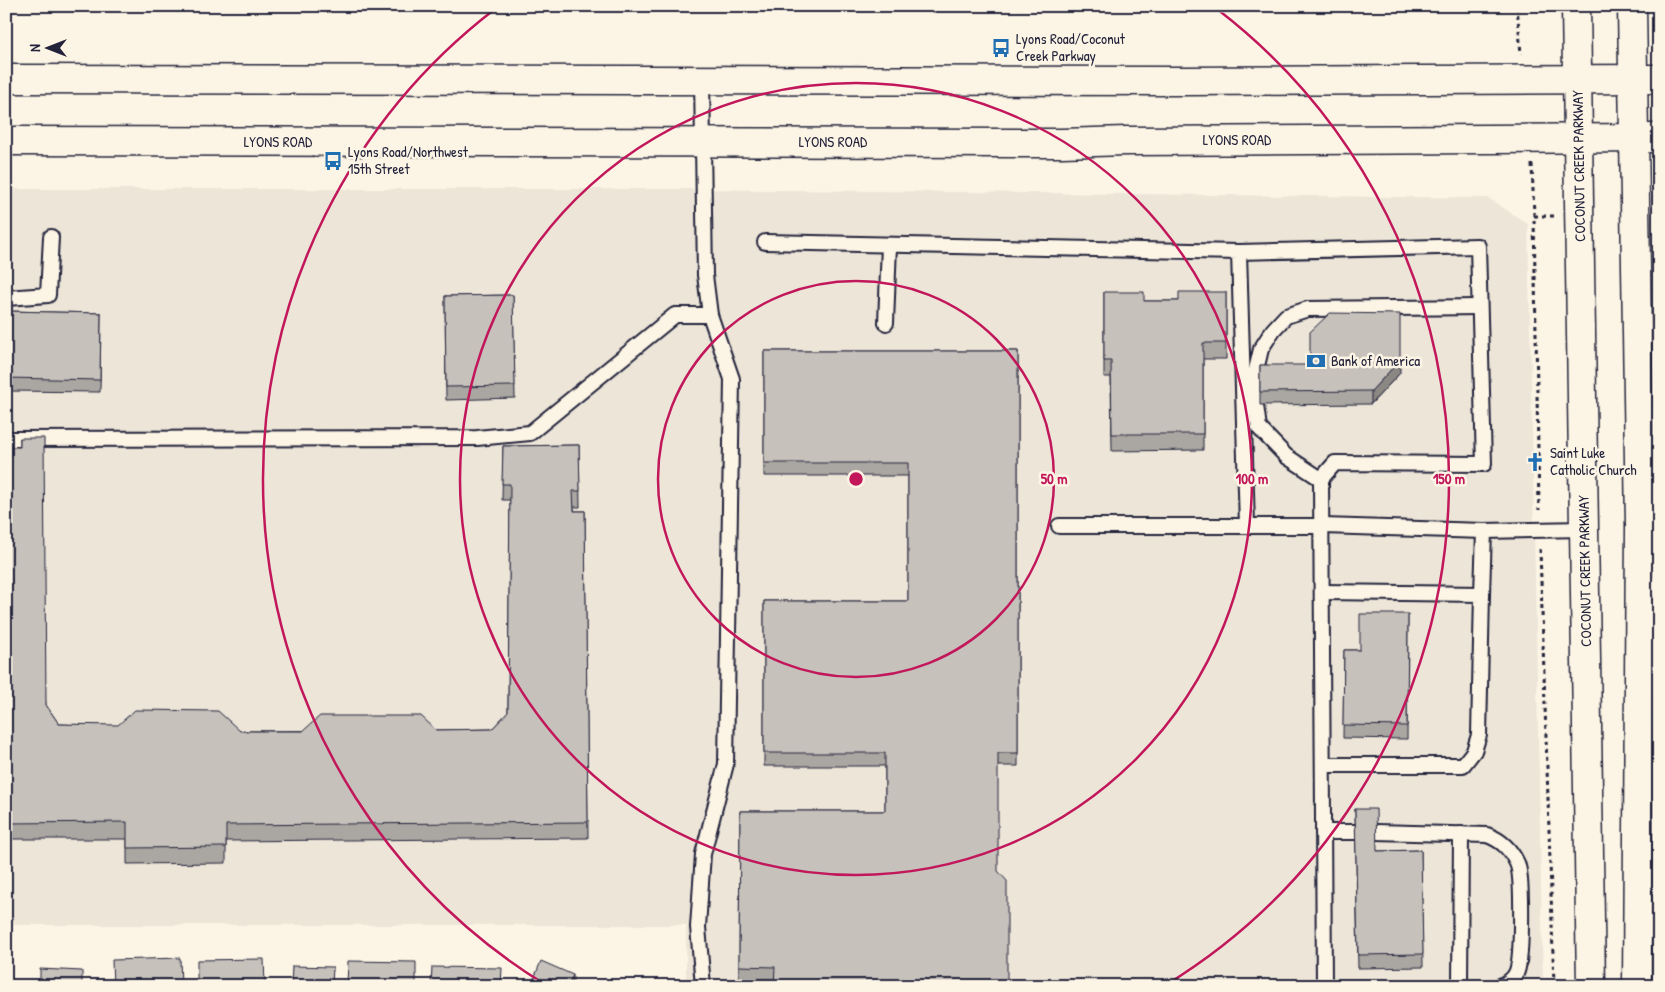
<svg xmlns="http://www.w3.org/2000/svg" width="1665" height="992" font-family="'Patrick Hand',sans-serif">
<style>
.built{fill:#ece5d8}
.water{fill:#b2adab;stroke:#78757e}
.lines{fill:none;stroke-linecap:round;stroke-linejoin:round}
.service-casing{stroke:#22223b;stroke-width:18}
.secondary-casing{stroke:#22223b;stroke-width:31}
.primary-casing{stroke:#22223b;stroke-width:31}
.path{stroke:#22223b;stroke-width:3;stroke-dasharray:4 4;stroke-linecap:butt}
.service{stroke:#fcf5e5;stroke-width:14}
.secondary{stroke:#fcf5e5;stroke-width:28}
.primary{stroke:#fcf5e5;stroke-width:28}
.wall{fill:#aaa6a1;stroke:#22223b}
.shaded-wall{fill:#8b8783;stroke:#22223b}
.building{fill:#c6c1bb;stroke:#22223b}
.ring{fill:none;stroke:#c2185b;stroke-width:2.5}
.labels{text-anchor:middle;stroke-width:5;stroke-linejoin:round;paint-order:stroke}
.poi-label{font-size:15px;fill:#22223b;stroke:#fcf5e5;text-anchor:start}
.street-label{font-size:15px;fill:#22223b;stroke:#fcf5e5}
.centre{fill:#c2185b;stroke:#fcf5e5;stroke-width:2.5}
.ring-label{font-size:15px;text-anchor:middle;font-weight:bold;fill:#c2185b;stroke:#fcf5e5;stroke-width:5;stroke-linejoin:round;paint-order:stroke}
</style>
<rect width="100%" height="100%" fill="#fcf5e5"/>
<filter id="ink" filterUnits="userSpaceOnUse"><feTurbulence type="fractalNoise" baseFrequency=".02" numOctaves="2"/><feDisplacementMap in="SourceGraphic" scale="10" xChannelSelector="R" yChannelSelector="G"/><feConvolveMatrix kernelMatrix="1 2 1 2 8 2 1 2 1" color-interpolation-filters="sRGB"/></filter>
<g filter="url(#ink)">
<polygon class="built" points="6,189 686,189 1488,198 1528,224 1543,986 686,986 686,925 6,925"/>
<polygon class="water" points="26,6 712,6 32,8"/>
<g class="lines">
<g class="service-casing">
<g id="service">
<polyline points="702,79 705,275 710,315 732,379 726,764 703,854 698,927 703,986"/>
<polyline points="765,242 1239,252 1247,526"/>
<polyline points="1239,252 1478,246 1484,464 1335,463 1321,479 1324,986"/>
<polyline points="6,298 48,295 51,237"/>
<polyline points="886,323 889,245"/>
<polyline points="6,439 477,438 530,433 675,315 710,315"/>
<polyline points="1321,479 1286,456 1259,428 1253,383 1261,349 1273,330 1286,316 1308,309 1479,307"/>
<polyline points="1059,526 1323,526 1484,531 1584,529"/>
<polyline points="1323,592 1482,594 1479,735 1474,751 1463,765 1323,765"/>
<polyline points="1482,594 1484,531"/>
<polyline points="1640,598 1659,582"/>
<polyline points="1323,832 1355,832"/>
<path d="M1376,832l111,3c14,5 23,13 30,28 6,13 5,94 0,108 -2,7 -10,13 -17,15"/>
<polyline points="1460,986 1461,834"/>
</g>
</g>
<g class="secondary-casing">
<g id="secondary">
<polyline points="1576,6 1591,986"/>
<polyline points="1632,6 1640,527 1637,986"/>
</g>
</g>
<g class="primary-casing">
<g id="primary">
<polyline points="6,79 1183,81 1659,79"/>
<polyline points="6,141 1062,143 1126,141 1659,138"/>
</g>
</g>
<g class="path">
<polyline points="1517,6 1521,54"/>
<polyline points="1532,164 1534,216 1539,510"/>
<polyline points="1534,216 1554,216"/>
<polyline points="1540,549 1554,986"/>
</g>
<use href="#service" class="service"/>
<use href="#secondary" class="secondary"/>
<use href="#primary" class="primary"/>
</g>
<g class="wall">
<polygon points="1104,292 1144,301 1179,301 1226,292 1226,359 1203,359 1203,450 1112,451 1111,377 1104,377"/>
<polygon points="513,295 515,398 446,400 445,296"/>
<polygon points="6,311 101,313 100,392 6,391"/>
<polygon points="764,351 1018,351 1018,766 998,766 775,979 739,979 740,811 885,811 885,766 764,766 764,601 908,601 908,476 764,476"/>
<polygon points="1260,365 1400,373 1371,404 1260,405"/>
<polygon points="20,438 46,705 59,724 240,731 436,730 492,729 508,712 510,500 502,500 503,446 579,445 580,507 574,507 574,511 585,511 588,838 226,841 226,863 127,864 127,839 6,839 6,447 20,447"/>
<polygon points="1408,614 1407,739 1343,738 1344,650 1360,650"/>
<polygon points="1355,809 1377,851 1421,850 1423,967 1358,968"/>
</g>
<g class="shaded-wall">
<polygon points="1400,360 1400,373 1371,404 1371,391"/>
<polygon points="573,975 573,986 568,986"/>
</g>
<g class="building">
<polygon points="1104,292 1144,292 1144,301 1179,301 1179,292 1226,292 1226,343 1203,343 1203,434 1112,434 1111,361 1104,361"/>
<polygon points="513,295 515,386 446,387 445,296"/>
<polygon points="6,311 101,313 100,380 6,378"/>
<polygon points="1330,313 1400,314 1400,360 1371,391 1260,392 1260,365 1310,365 1310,332"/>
<polygon points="764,351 1018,351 1018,753 998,753 998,871 1007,881 1007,986 774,986 775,967 739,966 740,811 885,811 885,753 764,753 764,601 908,601 908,463 764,463"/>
<polygon points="20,438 44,438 46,705 59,724 118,725 135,710 218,711 240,731 303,731 320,716 421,716 436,730 492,729 508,712 510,484 502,484 503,446 579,445 580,491 573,491 574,511 585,511 588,822 226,825 226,847 127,848 127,822 6,823 6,447 20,447"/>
<polygon points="1360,614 1408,614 1407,726 1343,725 1344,650 1360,650"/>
<polygon points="1355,809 1376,809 1377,851 1421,850 1423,954 1358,955"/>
<polygon points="180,958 181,986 113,986 112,960"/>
<polygon points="264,959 265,986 197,986 197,960"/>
<polygon points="348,961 416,962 416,986 347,986"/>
<polygon points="541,961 573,975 568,986 531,986"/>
<polygon points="292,966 333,967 332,986 291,986"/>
<polygon points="432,967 502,968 501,986 431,986"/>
<polygon points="40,969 82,971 82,986 40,986"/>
</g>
</g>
<g class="ring">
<circle cx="856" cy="479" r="198"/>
<circle cx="856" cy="479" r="396"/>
<path d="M546 985A593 593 0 0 1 495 9M1217 9A593 593 0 0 1 1166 985"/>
</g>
<defs>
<g id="bus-bare" transform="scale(1.5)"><path d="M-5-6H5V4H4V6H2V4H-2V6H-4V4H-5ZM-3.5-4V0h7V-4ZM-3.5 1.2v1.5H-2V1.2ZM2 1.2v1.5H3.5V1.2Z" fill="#1f6fb2" stroke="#fcf5e5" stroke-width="2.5" paint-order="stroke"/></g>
<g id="bank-bare" transform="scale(1.5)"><path d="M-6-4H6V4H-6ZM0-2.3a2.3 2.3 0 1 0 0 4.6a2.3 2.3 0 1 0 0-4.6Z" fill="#1f6fb2" stroke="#fcf5e5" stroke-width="2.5" paint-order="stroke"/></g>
<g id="church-bare" transform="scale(1.5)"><path d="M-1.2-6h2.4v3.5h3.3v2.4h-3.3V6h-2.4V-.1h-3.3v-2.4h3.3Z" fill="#1f6fb2" stroke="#fcf5e5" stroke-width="2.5" paint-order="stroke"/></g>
</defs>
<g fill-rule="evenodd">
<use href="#bus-bare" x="1001" y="48"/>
<use href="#bus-bare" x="333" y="161"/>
<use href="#bank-bare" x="1316" y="361"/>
<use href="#church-bare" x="1535" y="462"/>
</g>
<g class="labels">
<g class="poi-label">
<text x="1016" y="44">Lyons Road/Coconut<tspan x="1016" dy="17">Creek Parkway</tspan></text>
<text x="348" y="157">Lyons Road/Northwest<tspan x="348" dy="17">15th Street</tspan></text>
<text x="1331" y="366">Bank of America</text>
<text x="1550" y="458">Saint Luke<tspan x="1550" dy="17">Catholic Church</tspan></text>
</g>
<g class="street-label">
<text x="1237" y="145">LYONS ROAD</text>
<text x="278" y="147">LYONS ROAD</text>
<text x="833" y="147">LYONS ROAD</text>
<text transform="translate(1579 166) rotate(-91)" y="5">COCONUT CREEK PARKWAY</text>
<text transform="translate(1585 571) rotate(-91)" y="5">COCONUT CREEK PARKWAY</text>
</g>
</g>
<circle cx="856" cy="479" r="8" class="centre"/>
<g class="ring-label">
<text x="1054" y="484">50 m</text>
<text x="1252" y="484">100 m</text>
<text x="1449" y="484">150 m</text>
</g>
<rect width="1665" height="992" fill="none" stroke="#fcf5e5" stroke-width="25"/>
<rect x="12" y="12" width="1640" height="967" fill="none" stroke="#22223b" stroke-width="2" filter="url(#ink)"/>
<g transform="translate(48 48) rotate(270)" stroke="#fcf5e5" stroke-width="4" paint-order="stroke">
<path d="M0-4L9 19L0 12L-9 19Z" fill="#22223b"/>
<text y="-8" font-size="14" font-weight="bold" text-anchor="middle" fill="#22223b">N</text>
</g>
</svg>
